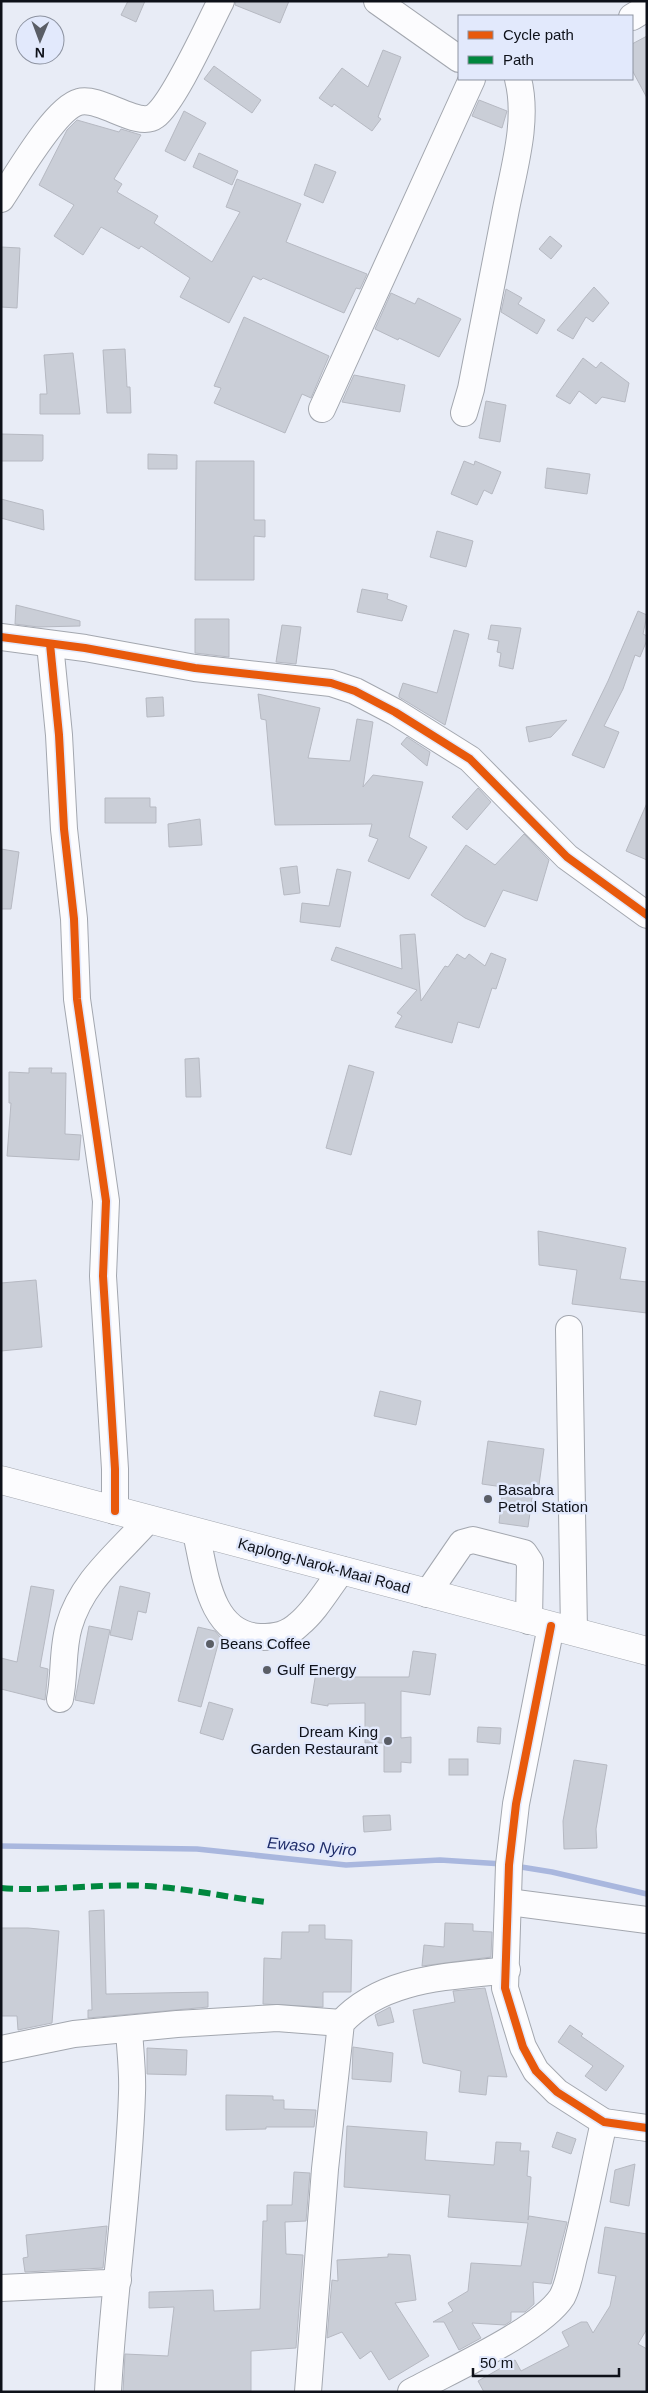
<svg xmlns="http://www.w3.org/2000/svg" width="648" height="2393" font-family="Helvetica,sans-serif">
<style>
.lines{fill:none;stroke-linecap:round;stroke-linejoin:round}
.stream{stroke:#a9b7de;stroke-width:5.5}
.building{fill:#caced7;stroke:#b6b9c2}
.minor-casing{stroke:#a3a7af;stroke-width:28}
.highway-casing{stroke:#a3a7af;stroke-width:29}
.minor{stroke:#fcfcfe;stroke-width:26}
.highway{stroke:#fcfcfe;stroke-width:28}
.quiet{stroke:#00873e;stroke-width:6;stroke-dasharray:12 6;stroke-linecap:butt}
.cycleway-casing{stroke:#e2e9fc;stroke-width:11}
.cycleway{stroke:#e8590c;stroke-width:8}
.poi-dot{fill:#5a5e66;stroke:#e2e9fc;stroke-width:2}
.labels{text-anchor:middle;stroke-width:5;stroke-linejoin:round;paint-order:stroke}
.poi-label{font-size:15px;fill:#0e1119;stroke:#e2e9fc;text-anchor:start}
.street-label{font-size:15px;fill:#0e1119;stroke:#e2e9fc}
.water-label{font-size:16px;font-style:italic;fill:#1f2d6a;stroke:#e2e9fc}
</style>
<rect width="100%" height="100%" fill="#e8ecf6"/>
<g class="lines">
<g class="stream">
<polyline points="1,1846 197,1849 346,1865 440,1860 503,1864"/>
<polyline points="515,1866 552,1872 647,1894"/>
</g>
</g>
<g class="building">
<polygon points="128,1 145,1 136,22 121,15"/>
<polygon points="236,1 289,1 280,23 235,5"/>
<polygon points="647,36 647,98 632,70 632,44"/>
<polygon points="383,50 401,57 378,117 381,119 372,131 334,104 332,107 319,98 342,68 368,87"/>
<polygon points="214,66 261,100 252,113 204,79"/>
<polygon points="479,100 507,111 502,128 472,116"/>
<polygon points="184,111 206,123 185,161 165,151"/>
<polygon points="77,120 119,132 121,129 141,135 114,179 122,184 117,192 158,216 154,223 212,262 240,212 226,207 237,179 301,204 286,242 367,274 360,289 356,288 344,313 263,278 261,280 253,276 229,323 180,297 190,278 141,246 139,249 101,227 83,255 54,236 74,205 39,185 67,130"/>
<polygon points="199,153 238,171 232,185 193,167"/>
<polygon points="315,164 336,172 323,203 304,195"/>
<polygon points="550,236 562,246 551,259 539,249"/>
<polygon points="1,247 20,248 17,308 1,307"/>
<polygon points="594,287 609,303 593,322 586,317 573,339 557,330"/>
<polygon points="506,289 522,298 518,304 545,320 537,334 501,312"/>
<polygon points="391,293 415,304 418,298 461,319 439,357 399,338 398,340 375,329"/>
<polygon points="244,317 329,356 311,398 302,394 285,433 214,403 221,388 214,386"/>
<polygon points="125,349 127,387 130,387 131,413 107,413 103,350"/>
<polygon points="73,353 80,414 40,414 40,394 47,394 44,355"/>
<polygon points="583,358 596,368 601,362 629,383 625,402 602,397 596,404 579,391 570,404 556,396"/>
<polygon points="354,375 405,385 400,412 342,402"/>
<polygon points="486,401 506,405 500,442 479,438"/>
<polygon points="1,434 43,435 43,459 42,461 1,461"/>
<polygon points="148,454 177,455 177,469 148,469"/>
<polygon points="196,461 254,461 254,520 265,520 265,537 254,536 254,580 195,580"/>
<polygon points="464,461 474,465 475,461 501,472 492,494 484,490 477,505 451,494"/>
<polygon points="547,468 590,474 587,494 545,488"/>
<polygon points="1,499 43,510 44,530 1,518"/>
<polygon points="437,531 473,541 466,567 430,557"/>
<polygon points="362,589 388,594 387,599 407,606 402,621 357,612"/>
<polygon points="16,605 80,621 80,626 38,627 15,624"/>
<polygon points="638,611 647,615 643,634 647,636 647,640 640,657 635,655 623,689 604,726 619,732 604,768 572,755 608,681"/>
<polygon points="195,619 229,619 229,657 195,653"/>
<polygon points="282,625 301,627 296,664 276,662"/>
<polygon points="491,625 521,628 513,669 499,666 501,653 497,652 499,641 488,639"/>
<polygon points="454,630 469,634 445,725 399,697 399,695 403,683 437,693"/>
<polygon points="258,694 320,708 308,758 350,761 357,719 373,722 363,787 373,775 423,782 409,837 427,847 409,879 368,861 378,839 369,836 372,824 275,825 266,720 261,719"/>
<polygon points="163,697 164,716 147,717 146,698"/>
<polygon points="567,720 551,737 529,742 526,727"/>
<polygon points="407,737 430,752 427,766 401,744"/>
<polygon points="478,788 491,802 467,830 452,817"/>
<polygon points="105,798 150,798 150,807 156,807 156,823 105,823"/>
<polygon points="647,803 647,860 626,851"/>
<polygon points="200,819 202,845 169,847 168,824"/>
<polygon points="524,834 549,860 537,901 503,890 485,927 465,918 431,895 466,845 495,865"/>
<polygon points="1,849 19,852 11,909 1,909"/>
<polygon points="297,866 300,893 284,895 280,868"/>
<polygon points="337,869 351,872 340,927 300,922 302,903 329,906"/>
<polygon points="415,934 421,1001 445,966 448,967 457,954 465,959 469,954 485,966 491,953 506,959 496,989 492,988 479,1028 458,1022 452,1043 395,1027 402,1016 397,1013 417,990 331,960 336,947 402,969 400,935"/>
<polygon points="199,1058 201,1097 186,1097 185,1059"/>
<polygon points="349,1065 374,1072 351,1155 326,1148"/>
<polygon points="29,1068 52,1068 51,1073 66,1073 65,1134 81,1135 79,1160 7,1156 11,1103 9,1103 9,1072 29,1073"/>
<polygon points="538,1231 626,1248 620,1279 647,1282 647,1313 572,1304 577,1270 539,1265"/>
<polygon points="36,1280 42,1347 1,1351 1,1283"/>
<polygon points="380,1391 421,1401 416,1425 374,1416"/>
<polygon points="488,1441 544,1449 538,1492 533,1491 528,1527 499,1523 503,1487 482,1484"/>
<polygon points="31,1586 54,1590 40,1667 48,1669 45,1700 1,1689 1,1658 17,1662"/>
<polygon points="120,1586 150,1593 146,1613 138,1611 132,1640 110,1635"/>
<polygon points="89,1626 110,1630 94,1704 75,1700"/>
<polygon points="198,1627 215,1631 220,1637 201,1707 178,1701"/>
<polygon points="413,1651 436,1654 430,1695 401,1691 401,1738 411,1737 411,1763 401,1762 401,1772 384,1772 384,1743 365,1743 365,1703 328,1704 328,1706 311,1703 317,1666 334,1669 332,1677 409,1677"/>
<polygon points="209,1702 233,1709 223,1740 200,1733"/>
<polygon points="478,1727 501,1728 500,1744 477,1742"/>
<rect x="449" y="1759" width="19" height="16"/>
<polygon points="574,1760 607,1765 596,1829 597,1848 564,1849 563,1821"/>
<polygon points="390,1815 391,1830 364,1832 363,1816"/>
<polygon points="104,1910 106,1994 208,1992 208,2007 88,2018 88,2010 92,2010 89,1911"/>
<polygon points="445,1923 473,1924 473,1931 492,1932 491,1957 422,1966 424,1945 444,1947"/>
<polygon points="309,1925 325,1925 325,1939 352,1940 351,1992 323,1992 323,2007 263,2004 264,1958 281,1959 282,1932 309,1932"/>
<polygon points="1,1928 28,1928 59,1931 52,2023 18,2030 17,2016 1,2016"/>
<polygon points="485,1988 507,2077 488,2076 486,2095 459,2092 461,2071 423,2063 413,2010 455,2002 453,1991"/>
<polygon points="390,2007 394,2022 378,2026 375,2015"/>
<polygon points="570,2025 583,2034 581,2036 624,2066 606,2091 585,2076 593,2066 558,2042"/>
<polygon points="353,2047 393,2053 391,2082 352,2079"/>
<polygon points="147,2048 187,2050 186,2075 147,2074"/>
<polygon points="226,2095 273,2096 273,2100 284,2100 284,2109 316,2110 314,2127 266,2127 266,2129 226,2130"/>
<polygon points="347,2126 427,2132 425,2160 494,2165 496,2142 521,2143 520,2151 529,2151 527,2176 531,2177 528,2220 529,2216 567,2222 551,2284 533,2282 534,2304 525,2312 511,2312 511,2321 505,2325 472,2323 481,2338 459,2350 444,2322 433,2322 453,2311 448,2303 468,2291 471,2263 521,2266 528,2223 448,2217 450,2195 344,2187"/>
<polygon points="557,2132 576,2139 571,2154 552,2147"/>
<polygon points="635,2164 629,2206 610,2202 615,2170"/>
<polygon points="294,2172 310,2173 306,2221 285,2222 286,2254 303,2255 296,2348 251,2351 251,2391 123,2392 125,2354 168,2356 174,2307 149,2308 149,2292 213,2290 214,2311 260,2309 263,2221 267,2221 267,2205 292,2205"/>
<polygon points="107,2226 103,2268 25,2272 23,2258 28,2257 26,2235"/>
<polygon points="605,2227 647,2234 647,2329 638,2344 647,2349 647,2392 484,2392 478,2381 515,2360 521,2371 569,2346 562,2332 581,2322 587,2322 593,2333 610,2306 616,2276 598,2273"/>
<polygon points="388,2254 410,2255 416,2300 395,2303 429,2356 389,2380 371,2351 360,2359 342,2332 327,2338 332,2280 338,2281 337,2260 388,2257"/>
</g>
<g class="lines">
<g class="minor-casing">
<g id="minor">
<polyline points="377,1 459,59"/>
<polyline points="632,17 647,8"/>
<path d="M1,199c15,-22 54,-91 78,-97 21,-6 59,27 76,14 19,-14 53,-90 66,-115"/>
<polyline points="322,409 472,79"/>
<path d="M464,413l7,-24c11,-58 23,-117 34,-175 8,-43 24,-92 13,-135"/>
<polyline points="1,637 85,648 195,668 331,683 355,691 395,712 470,759 567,857 647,915"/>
<polyline points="50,644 59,735 64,829 74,919 77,999 106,1201 103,1276 115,1469 115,1511"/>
<polyline points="569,1329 574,1631"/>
<path d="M196,1533c9,38 13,102 64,104 15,0 28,-2 39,-13 17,-14 29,-36 43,-54"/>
<polyline points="427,1594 462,1543 473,1540 524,1553 530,1562 529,1621"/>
<polyline points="551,1626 516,1804 509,1865 505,1988 523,2047 536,2071 557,2092 604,2122 647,2128"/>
<path d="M60,1699c5,-24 2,-50 9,-73 13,-45 49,-72 79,-106"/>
<polyline points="508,1902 647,1920"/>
<polyline points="1,2049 74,2034 177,2024 277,2018 341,2023"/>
<polyline points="1,2288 106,2283 118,2280"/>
<path d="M108,2392c5,-100 21,-199 24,-299 1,-21 -2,-43 -3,-64"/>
<path d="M308,2392l17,-223 16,-146c42,-46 109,-46 166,-53"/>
<path d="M411,2392c38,-21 129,-61 151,-95 7,-13 9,-30 13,-44 11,-43 19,-87 29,-131"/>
</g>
</g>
<g class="highway-casing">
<polyline id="highway" points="1,1480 647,1651"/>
</g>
<use href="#minor" class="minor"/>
<use href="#highway" class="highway"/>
<path class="quiet" d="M1,1888c49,4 97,-5 146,-2 39,2 79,11 118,16"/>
<g class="cycleway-casing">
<g id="cycleway">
<polyline points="1,637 85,648 195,668 331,683 355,691 395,712 470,759 567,857 647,915"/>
<polyline points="50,644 59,735 64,829 74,919 77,999 106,1201 103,1276 115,1469 115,1511"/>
<polyline points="551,1626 516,1804 509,1865 505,1988 523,2047 536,2071 557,2092 604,2122 647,2128"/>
</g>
</g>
<use href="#cycleway" class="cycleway"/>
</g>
<g class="poi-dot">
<circle cx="488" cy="1499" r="5"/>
<circle cx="210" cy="1644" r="5"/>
<circle cx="267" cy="1670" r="5"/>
<circle cx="388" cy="1741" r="5"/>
</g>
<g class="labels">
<g class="poi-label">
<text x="498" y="1495">Basabra<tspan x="498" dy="17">Petrol Station</tspan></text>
<text x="220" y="1649">Beans Coffee</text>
<text x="277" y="1675">Gulf Energy</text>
<text x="378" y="1737" text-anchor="end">Dream King<tspan x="378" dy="17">Garden Restaurant</tspan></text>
</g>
<g class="street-label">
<text transform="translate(324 1566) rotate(15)" y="5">Kaplong-Narok-Maai Road</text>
</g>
<g class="water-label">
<text transform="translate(312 1846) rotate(5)" y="6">Ewaso Nyiro</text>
</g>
</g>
<rect width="648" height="2393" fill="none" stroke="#0e1119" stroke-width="5"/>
<rect x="458" y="15" width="175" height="65" fill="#e2e9fc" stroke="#8d93a1"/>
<rect x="468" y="31" width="25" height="8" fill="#e8590c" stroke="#8d93a1"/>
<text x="503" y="40" font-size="15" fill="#0e1119">Cycle path</text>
<rect x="468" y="56" width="25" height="8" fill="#00873e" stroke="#8d93a1"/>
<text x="503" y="65" font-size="15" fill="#0e1119">Path</text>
<g transform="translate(40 40) rotate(181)"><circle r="24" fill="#e2e9fc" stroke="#8d93a1"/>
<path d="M0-4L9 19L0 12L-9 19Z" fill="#5a5e66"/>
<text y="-8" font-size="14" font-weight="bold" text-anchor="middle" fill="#0e1119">N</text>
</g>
<path d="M473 2368v8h146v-8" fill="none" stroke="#0e1119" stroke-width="2.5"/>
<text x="480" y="2368" font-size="15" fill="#0e1119" stroke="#e2e9fc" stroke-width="4" paint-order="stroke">50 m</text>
</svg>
